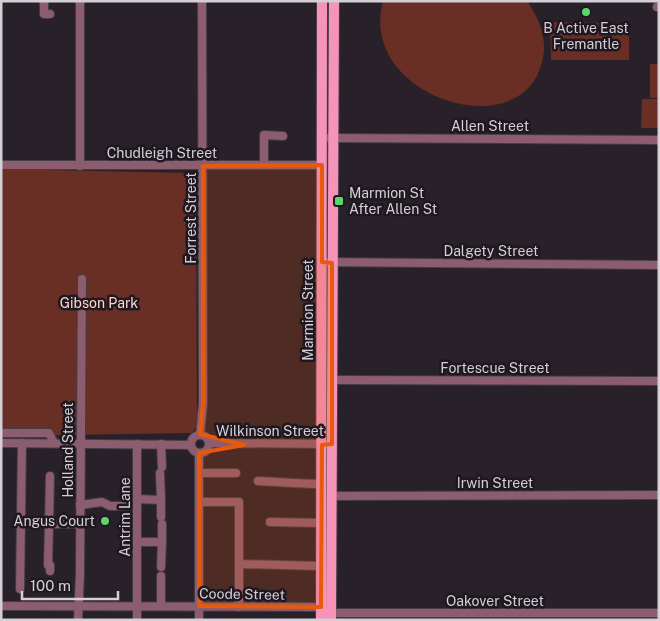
<svg xmlns="http://www.w3.org/2000/svg" width="660" height="621" font-family="'Public Sans',sans-serif">
<style>
.park{fill:#692f25}
.lines{fill:none;stroke-linecap:round;stroke-linejoin:round}
.minor-casing{stroke:#443d45;stroke-width:10}
.major-casing{stroke:#443d45;stroke-width:12}
.minor{stroke:#8c5d6e;stroke-width:8}
.major{stroke:#f693b9;stroke-width:10}
.marked{fill:#e8590c;fill-opacity:0.2;stroke:#e8590c;stroke-width:4;stroke-linejoin:round}
.poi-dot{fill:#5cd56d;stroke:#1f1820;stroke-width:2}
.labels{text-anchor:middle;stroke-width:5;stroke-linejoin:round;paint-order:stroke}
.poi-label{font-size:14px;fill:#d4cfd5;stroke:#1f1820}
.street-label{font-size:14px;fill:#d4cfd5;stroke:#1f1820}
.park-label{font-size:14px;fill:#fed5cd;stroke:#1f1820}
</style>
<rect width="100%" height="100%" fill="#29212a"/>
<g class="park">
<path d="M383,1h144c13,19 21,38 15,61 -20,86 -185,35 -159,-61z"/>
<polygon points="550,22 629,23 629,60 551,60"/>
<rect x="650" y="64" width="9" height="34"/>
<polygon points="642,99 659,99 659,128 641,128"/>
<polygon points="1,169 190,173 196,181 197,425 192,433 1,436"/>
</g>
<g class="lines">
<g class="minor-casing">
<g id="minor">
<polyline points="44,1 44,14 50,14"/>
<polyline points="657,7 659,7"/>
<polyline points="329,138 659,140"/>
<polyline points="1,165 322,165"/>
<polyline points="264,165 264,135 283,136"/>
<polyline points="80,166 80,1"/>
<polyline points="322,262 659,265"/>
<polyline points="332,380 659,381"/>
<polyline points="1,433 49,433 54,443"/>
<polyline points="200,434 203,403 202,1"/>
<circle cx="200" cy="444" r="9"/>
<polyline points="1,443 190,445"/>
<polyline points="209,443 332,444"/>
<polyline points="161,444 162,467"/>
<polyline points="160,473 161,500"/>
<polyline points="199,473 236,473"/>
<path d="M258,481c22,1 42,3 64,3"/>
<polyline points="332,496 659,495"/>
<polyline points="137,499 161,500 161,517"/>
<polyline points="199,502 239,502 239,564 321,566"/>
<polyline points="80,505 102,502 110,506 127,506"/>
<polyline points="270,522 322,523"/>
<polyline points="49,524 50,476"/>
<polyline points="137,542 162,542 161,567"/>
<polyline points="162,542 162,524"/>
<polyline points="50,571 50,565 48,565 49,524 80,524"/>
<polyline points="161,576 161,606"/>
<polyline points="20,589 22,443"/>
<polyline points="1,606 314,607 335,613 659,613"/>
<polyline points="239,607 239,564"/>
<polyline points="78,620 80,573 82,279"/>
<polyline points="137,620 137,444"/>
<polyline points="199,620 199,453"/>
</g>
</g>
<g class="major-casing">
<g id="major">
<polyline points="321,620 322,1"/>
<polyline points="331,620 334,1"/>
</g>
</g>
<use href="#minor" class="minor"/>
<use href="#major" class="major"/>
</g>
<path class="marked" d="M322,165v97l10,1v181l-10,1 -1,162 -122,-1v-153l45,-8 -44,-11 3,-31v-237z"/>
<g class="poi-dot">
<circle cx="586" cy="12" r="5"/>
<rect x="334" y="196" width="10" height="10" rx="2.5"/>
<circle cx="105" cy="521" r="5"/>
</g>
<g class="labels">
<g class="poi-label">
<text x="586" y="33">B Active East<tspan x="586" dy="16">Fremantle</tspan></text>
<text x="349" y="198" text-anchor="start">Marmion St<tspan x="349" dy="16">After Allen St</tspan></text>
<text x="95" y="526" text-anchor="end">Angus Court</text>
</g>
<g class="street-label">
<text x="490" y="131">Allen Street</text>
<text x="162" y="158">Chudleigh Street</text>
<text transform="translate(191 218) rotate(-90)" y="5">Forrest Street</text>
<text x="491" y="256">Dalgety Street</text>
<text transform="translate(308 310) rotate(-90)" y="5">Marmion Street</text>
<text x="495" y="373">Fortescue Street</text>
<text x="270" y="436">Wilkinson Street</text>
<text transform="translate(68 450) rotate(-90)" y="5">Holland Street</text>
<text x="495" y="488">Irwin Street</text>
<text transform="translate(125 517) rotate(-90)" y="5">Antrim Lane</text>
<text transform="translate(242 594) rotate(1)" y="5">Coode Street</text>
<text x="495" y="606">Oakover Street</text>
</g>
<g class="park-label">
<text x="99" y="308">Gibson Park</text>
</g>
</g>
<rect width="660" height="621" fill="none" stroke="#d4cfd5" stroke-width="5"/>
<path d="M22 591v8h96v-8" fill="none" stroke="#d4cfd5" stroke-width="2.5"/>
<text x="30" y="591" font-size="15" fill="#d4cfd5" stroke="#1f1820" stroke-width="4" paint-order="stroke">100 m</text>
</svg>
